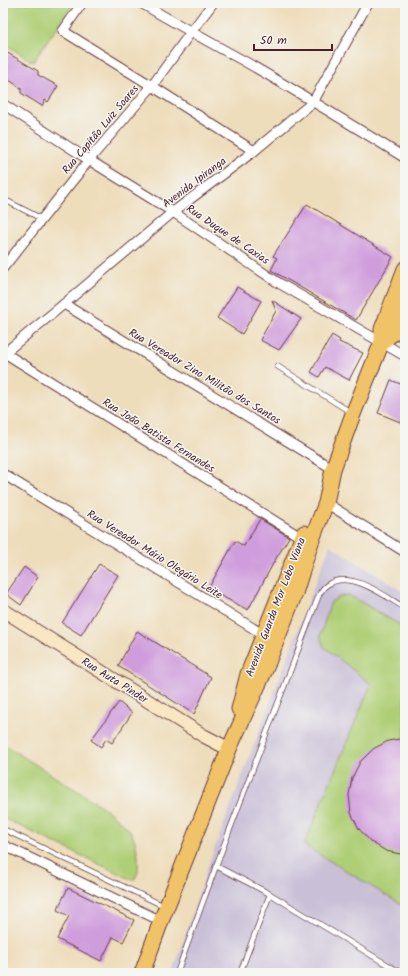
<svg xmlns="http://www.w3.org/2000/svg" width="408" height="976" font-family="Kalam,sans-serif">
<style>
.industrial{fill:#c9bfd7}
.green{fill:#afcf76;stroke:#7c7750}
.building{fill:#cf9cdc}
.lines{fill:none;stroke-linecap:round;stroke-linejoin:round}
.service-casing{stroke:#633c41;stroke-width:6}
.minor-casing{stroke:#633c41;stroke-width:11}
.secondary-casing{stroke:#633c41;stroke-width:15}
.primary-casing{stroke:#633c41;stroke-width:17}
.service{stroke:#fff;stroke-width:4.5}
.minor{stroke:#fff;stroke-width:9}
.secondary{stroke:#f9e7c3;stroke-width:13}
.primary{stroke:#f1c369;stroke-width:15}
.labels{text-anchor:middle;stroke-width:3;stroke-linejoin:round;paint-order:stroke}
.street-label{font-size:11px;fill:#4a1f2b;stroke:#f6f6f2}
</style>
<rect width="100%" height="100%" fill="#f6f6f2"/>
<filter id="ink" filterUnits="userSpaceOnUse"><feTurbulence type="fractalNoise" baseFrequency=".025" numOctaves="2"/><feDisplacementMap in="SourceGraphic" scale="8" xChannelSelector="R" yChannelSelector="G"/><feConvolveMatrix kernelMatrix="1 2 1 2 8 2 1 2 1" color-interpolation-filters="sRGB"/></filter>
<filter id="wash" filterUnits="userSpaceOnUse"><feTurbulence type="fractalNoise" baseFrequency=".012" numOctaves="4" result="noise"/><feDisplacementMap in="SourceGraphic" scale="16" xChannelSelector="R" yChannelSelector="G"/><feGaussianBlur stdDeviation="0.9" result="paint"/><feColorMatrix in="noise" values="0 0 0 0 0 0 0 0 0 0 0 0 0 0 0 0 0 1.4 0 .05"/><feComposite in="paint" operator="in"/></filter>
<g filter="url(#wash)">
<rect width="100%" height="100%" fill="#edb"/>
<polygon class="industrial" points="330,545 405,593 405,973 173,973 208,866"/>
<g class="green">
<polygon points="3,3 74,3 33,62 8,46 3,47"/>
<polygon points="349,595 405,628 405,907 304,845 371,684 324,647 320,636 331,602 341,596"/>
<polygon points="3,744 106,809 130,830 135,841 138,856 138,872 135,879 130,879 3,818"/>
</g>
<g id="blocks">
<g class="building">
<polygon points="6,52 38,71 38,75 58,86 48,102 45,100 42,106 21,93 21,88 3,76 3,57"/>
<polygon points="307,204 393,257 356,320 271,270 277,258 273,256"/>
<polygon points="237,287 261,301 242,334 217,318"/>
<polygon points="272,300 301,319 279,350 260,340 276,311"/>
<polygon points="332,335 340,340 339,342 363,353 349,380 325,367 319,377 311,372"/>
<polygon points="391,380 405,386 405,424 378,413"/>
<polygon points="260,519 289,537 274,562 248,610 208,589 235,541 244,546"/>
<polygon points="99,564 118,575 81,635 62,623"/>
<polygon points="24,567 38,577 21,605 6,594"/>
<polygon points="137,631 211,677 194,714 118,666"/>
<polygon points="119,702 132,713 112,743 106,739 101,747 91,740"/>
<polygon points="405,738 405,855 386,851 371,842 359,829 351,813 349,795 352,778 360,762 373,749 388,741"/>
<polygon points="68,888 134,920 123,942 113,937 101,961 57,939 69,916 57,910"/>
</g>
</g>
</g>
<g filter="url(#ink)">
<use href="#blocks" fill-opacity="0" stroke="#633c41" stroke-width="1"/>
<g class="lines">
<g class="service-casing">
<g id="service">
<polyline points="3,199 42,219"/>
<polyline points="277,366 352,413"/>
<polyline points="3,829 164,906"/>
<polyline points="216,866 270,894 401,973"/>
<path d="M177,973l39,-107 103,-271c2,-4 5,-8 8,-10 23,-16 58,11 78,23"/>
<polyline points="240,973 270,894"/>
</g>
</g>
<g class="minor-casing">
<g id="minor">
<polyline points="82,3 63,31 152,86 254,151"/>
<path d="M141,3c34,20 68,39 103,58 54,31 108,64 161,97"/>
<polyline points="3,104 89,160 173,212 277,282 405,356"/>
<polyline points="3,268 89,160 152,86 191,32 213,3"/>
<polyline points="64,304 333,469"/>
<polyline points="3,352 302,538"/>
<polyline points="3,354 64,304 173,212 254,151 313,102 368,3"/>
<polyline points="3,474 264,635 266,637"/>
<polyline points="326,503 405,552"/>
<polyline points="3,845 161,921"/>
</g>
</g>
<g class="secondary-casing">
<polyline id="secondary" points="3,610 204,736 229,749"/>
</g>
<g class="primary-casing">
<g id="primary">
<polyline points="382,342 392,334 405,303"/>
<polyline points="239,709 248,674 304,533"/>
<polyline points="142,973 161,921 229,749 265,670 295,593 311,542 326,503 333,469 353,414 382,342 382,329 405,269"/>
</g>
</g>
<use href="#service" class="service"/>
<use href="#minor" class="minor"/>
<use href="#secondary" class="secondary"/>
<use href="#primary" class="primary"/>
</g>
</g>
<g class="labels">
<g class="street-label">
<text transform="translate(100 129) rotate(-50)" y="4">Rua Capitão Luiz Soares</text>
<text transform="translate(194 182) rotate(-37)" y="4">Avenida Ipiranga</text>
<text transform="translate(228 234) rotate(34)" y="4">Rua Duque de Caxias</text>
<text transform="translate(205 376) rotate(31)" y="4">Rua Vereador Zino Militão dos Santos</text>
<text transform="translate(159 435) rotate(32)" y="4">Rua João Batista Fernandes</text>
<text transform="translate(155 554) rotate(32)" y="4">Rua Vereador Mário Olegário Leite</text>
<text transform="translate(275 607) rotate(-69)" y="4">Avenida Guarda Mor Lobo Viana</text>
<text transform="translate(115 680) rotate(32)" y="4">Rua Auta Pinder</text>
</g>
</g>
<rect width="408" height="976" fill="none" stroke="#f6f6f2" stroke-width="16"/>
<path d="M254 44v6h78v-6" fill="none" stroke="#4a1f2b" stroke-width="2"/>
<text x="260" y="44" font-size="12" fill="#4a1f2b" stroke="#f6f6f2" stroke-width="3" paint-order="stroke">50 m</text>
</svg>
